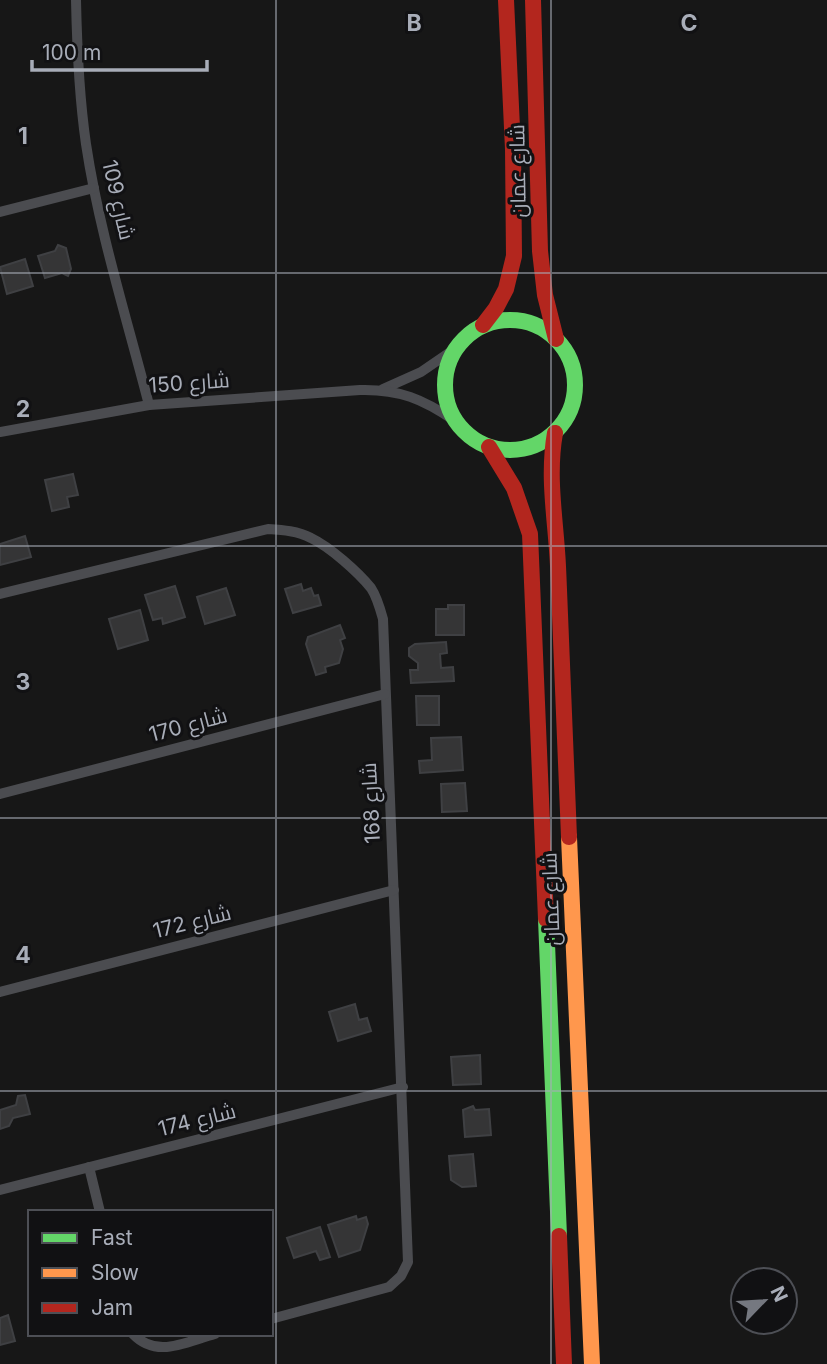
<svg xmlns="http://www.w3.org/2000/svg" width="827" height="1364" font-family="Inter,Cairo,sans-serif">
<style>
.building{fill:#353536;stroke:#3f4043;stroke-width:2}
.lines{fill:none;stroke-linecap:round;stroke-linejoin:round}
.street{stroke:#4b4c50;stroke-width:10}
.fast{stroke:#63d668;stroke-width:16}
.slow{stroke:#ff974d;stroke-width:16}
.jam{stroke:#b3261e;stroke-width:16}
.grid{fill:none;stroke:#a8adb8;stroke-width:2;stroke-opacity:0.55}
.labels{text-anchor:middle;stroke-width:6;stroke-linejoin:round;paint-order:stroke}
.street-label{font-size:21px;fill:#a8adb8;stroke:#111113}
.grid-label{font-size:23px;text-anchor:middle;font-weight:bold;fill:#a8adb8;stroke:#111113;stroke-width:6;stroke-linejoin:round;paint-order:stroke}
</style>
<rect width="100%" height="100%" fill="#171717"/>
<g class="building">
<polygon points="58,245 66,248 71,269 68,276 62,273 45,278 38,256 55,251"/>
<polygon points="25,259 33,286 7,294 0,267"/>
<polygon points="73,474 78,495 67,497 69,507 52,511 45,480"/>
<polygon points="25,536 31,557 0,565 0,544"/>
<polygon points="301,584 303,591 311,588 314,596 318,595 321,605 293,613 285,589"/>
<polygon points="175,586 185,617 163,624 162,618 153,620 145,595"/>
<polygon points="226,588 235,615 205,624 197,597"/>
<polygon points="448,605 464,605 464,635 436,635 436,609 448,609"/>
<polygon points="140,610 148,640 118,649 109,619"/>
<polygon points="340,625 345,638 340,640 343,649 339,663 325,667 326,672 316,675 306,644 308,637"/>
<polygon points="446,642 447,653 440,654 441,668 453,667 454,681 411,683 410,670 418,670 418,663 409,656 409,648 415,644"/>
<polygon points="416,696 439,696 439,725 417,725"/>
<polygon points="461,737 463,770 420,773 419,761 432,760 431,738"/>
<polygon points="465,783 467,811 442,812 441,784"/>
<polygon points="355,1004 359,1020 367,1018 371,1031 338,1041 329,1012"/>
<polygon points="480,1055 481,1084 453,1085 451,1057"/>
<polygon points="25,1095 30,1114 13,1118 9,1126 0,1129 0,1110 16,1105 18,1096"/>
<polygon points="473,1106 475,1110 489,1109 491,1135 465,1137 463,1110"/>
<polygon points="473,1154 476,1186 462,1187 451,1180 449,1156"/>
<polygon points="356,1216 357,1220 366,1217 368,1224 360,1250 339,1257 328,1225"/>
<polygon points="320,1227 330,1257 320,1260 316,1251 294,1258 287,1238"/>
<polygon points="8,1315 15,1341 0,1345 0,1318"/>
</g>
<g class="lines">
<g class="street">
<path d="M76,0c1,48 3,96 10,144 13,87 41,175 63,261"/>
<polyline points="0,212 94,188"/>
<polyline points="383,389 421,372 456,348"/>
<path d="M0,432l149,-27 211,-15c39,-1 63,9 95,31"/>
<path d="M0,594l268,-65c15,1 30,2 43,9 19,9 47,34 60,50 6,9 9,20 12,31l25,643 -7,14 -12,11 -118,32"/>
<polyline points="0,794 385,694"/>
<polyline points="0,992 394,890"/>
<polyline points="89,1167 100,1212"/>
<polyline points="0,1190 403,1087"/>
<path d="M133,1334c24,25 52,8 82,0"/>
</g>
<g class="fast">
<circle cx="510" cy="385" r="65"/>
<polyline points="546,919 559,1236"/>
</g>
<polyline class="slow" points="569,837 592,1364"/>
<g class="jam">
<polyline points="533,0 540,251 545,295 556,339"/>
<polyline points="483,325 496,308 506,289 514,256 513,149 506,0"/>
<path d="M555,433c-8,45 1,88 3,133 4,90 7,180 11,271"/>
<polyline points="489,447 514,488 530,534 546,919"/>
<polyline points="559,1236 564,1364"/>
</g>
</g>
<path class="grid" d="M276,0v1364M551,0v1364M0,273h827M0,546h827M0,818h827M0,1091h827"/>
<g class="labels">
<g class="street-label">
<text transform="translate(518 171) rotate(-91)" y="7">شارع عمان</text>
<text transform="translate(118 200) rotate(77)" y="7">شارع 109</text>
<text transform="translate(189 383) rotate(-4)" y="7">شارع 150</text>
<text transform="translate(188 725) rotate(-15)" y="7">شارع 170</text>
<text transform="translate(371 803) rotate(-93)" y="7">شارع 168</text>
<text transform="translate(551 899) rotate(-92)" y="7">شارع عمان</text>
<text transform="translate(192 922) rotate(-14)" y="7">شارع 172</text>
<text transform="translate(197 1120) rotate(-14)" y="7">شارع 174</text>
</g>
</g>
<g class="grid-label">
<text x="414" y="31">B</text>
<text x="689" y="31">C</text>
<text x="23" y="144">1</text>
<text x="23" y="417">2</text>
<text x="23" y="690">3</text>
<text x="23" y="963">4</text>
</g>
<rect x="28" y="1210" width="245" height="126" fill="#111113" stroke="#4d4f55" stroke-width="2"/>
<rect x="42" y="1233" width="35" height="10" fill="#63d668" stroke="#4d4f55" stroke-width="2"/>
<text x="91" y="1245" font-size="21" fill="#a8adb8">Fast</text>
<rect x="42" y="1268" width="35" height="10" fill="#ff974d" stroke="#4d4f55" stroke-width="2"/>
<text x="91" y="1280" font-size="21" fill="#a8adb8">Slow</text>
<rect x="42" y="1303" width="35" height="10" fill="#b3261e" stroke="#4d4f55" stroke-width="2"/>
<text x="91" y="1315" font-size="21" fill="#a8adb8">Jam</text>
<g transform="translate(764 1301) rotate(65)"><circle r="33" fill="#111113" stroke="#4d4f55" stroke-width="2"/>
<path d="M0-5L12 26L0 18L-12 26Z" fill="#757880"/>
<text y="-10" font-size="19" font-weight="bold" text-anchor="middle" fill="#a8adb8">N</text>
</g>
<path d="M32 60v10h175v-10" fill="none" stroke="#a8adb8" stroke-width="3.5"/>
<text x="42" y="60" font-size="21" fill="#a8adb8" stroke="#111113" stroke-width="5" paint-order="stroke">100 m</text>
</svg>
